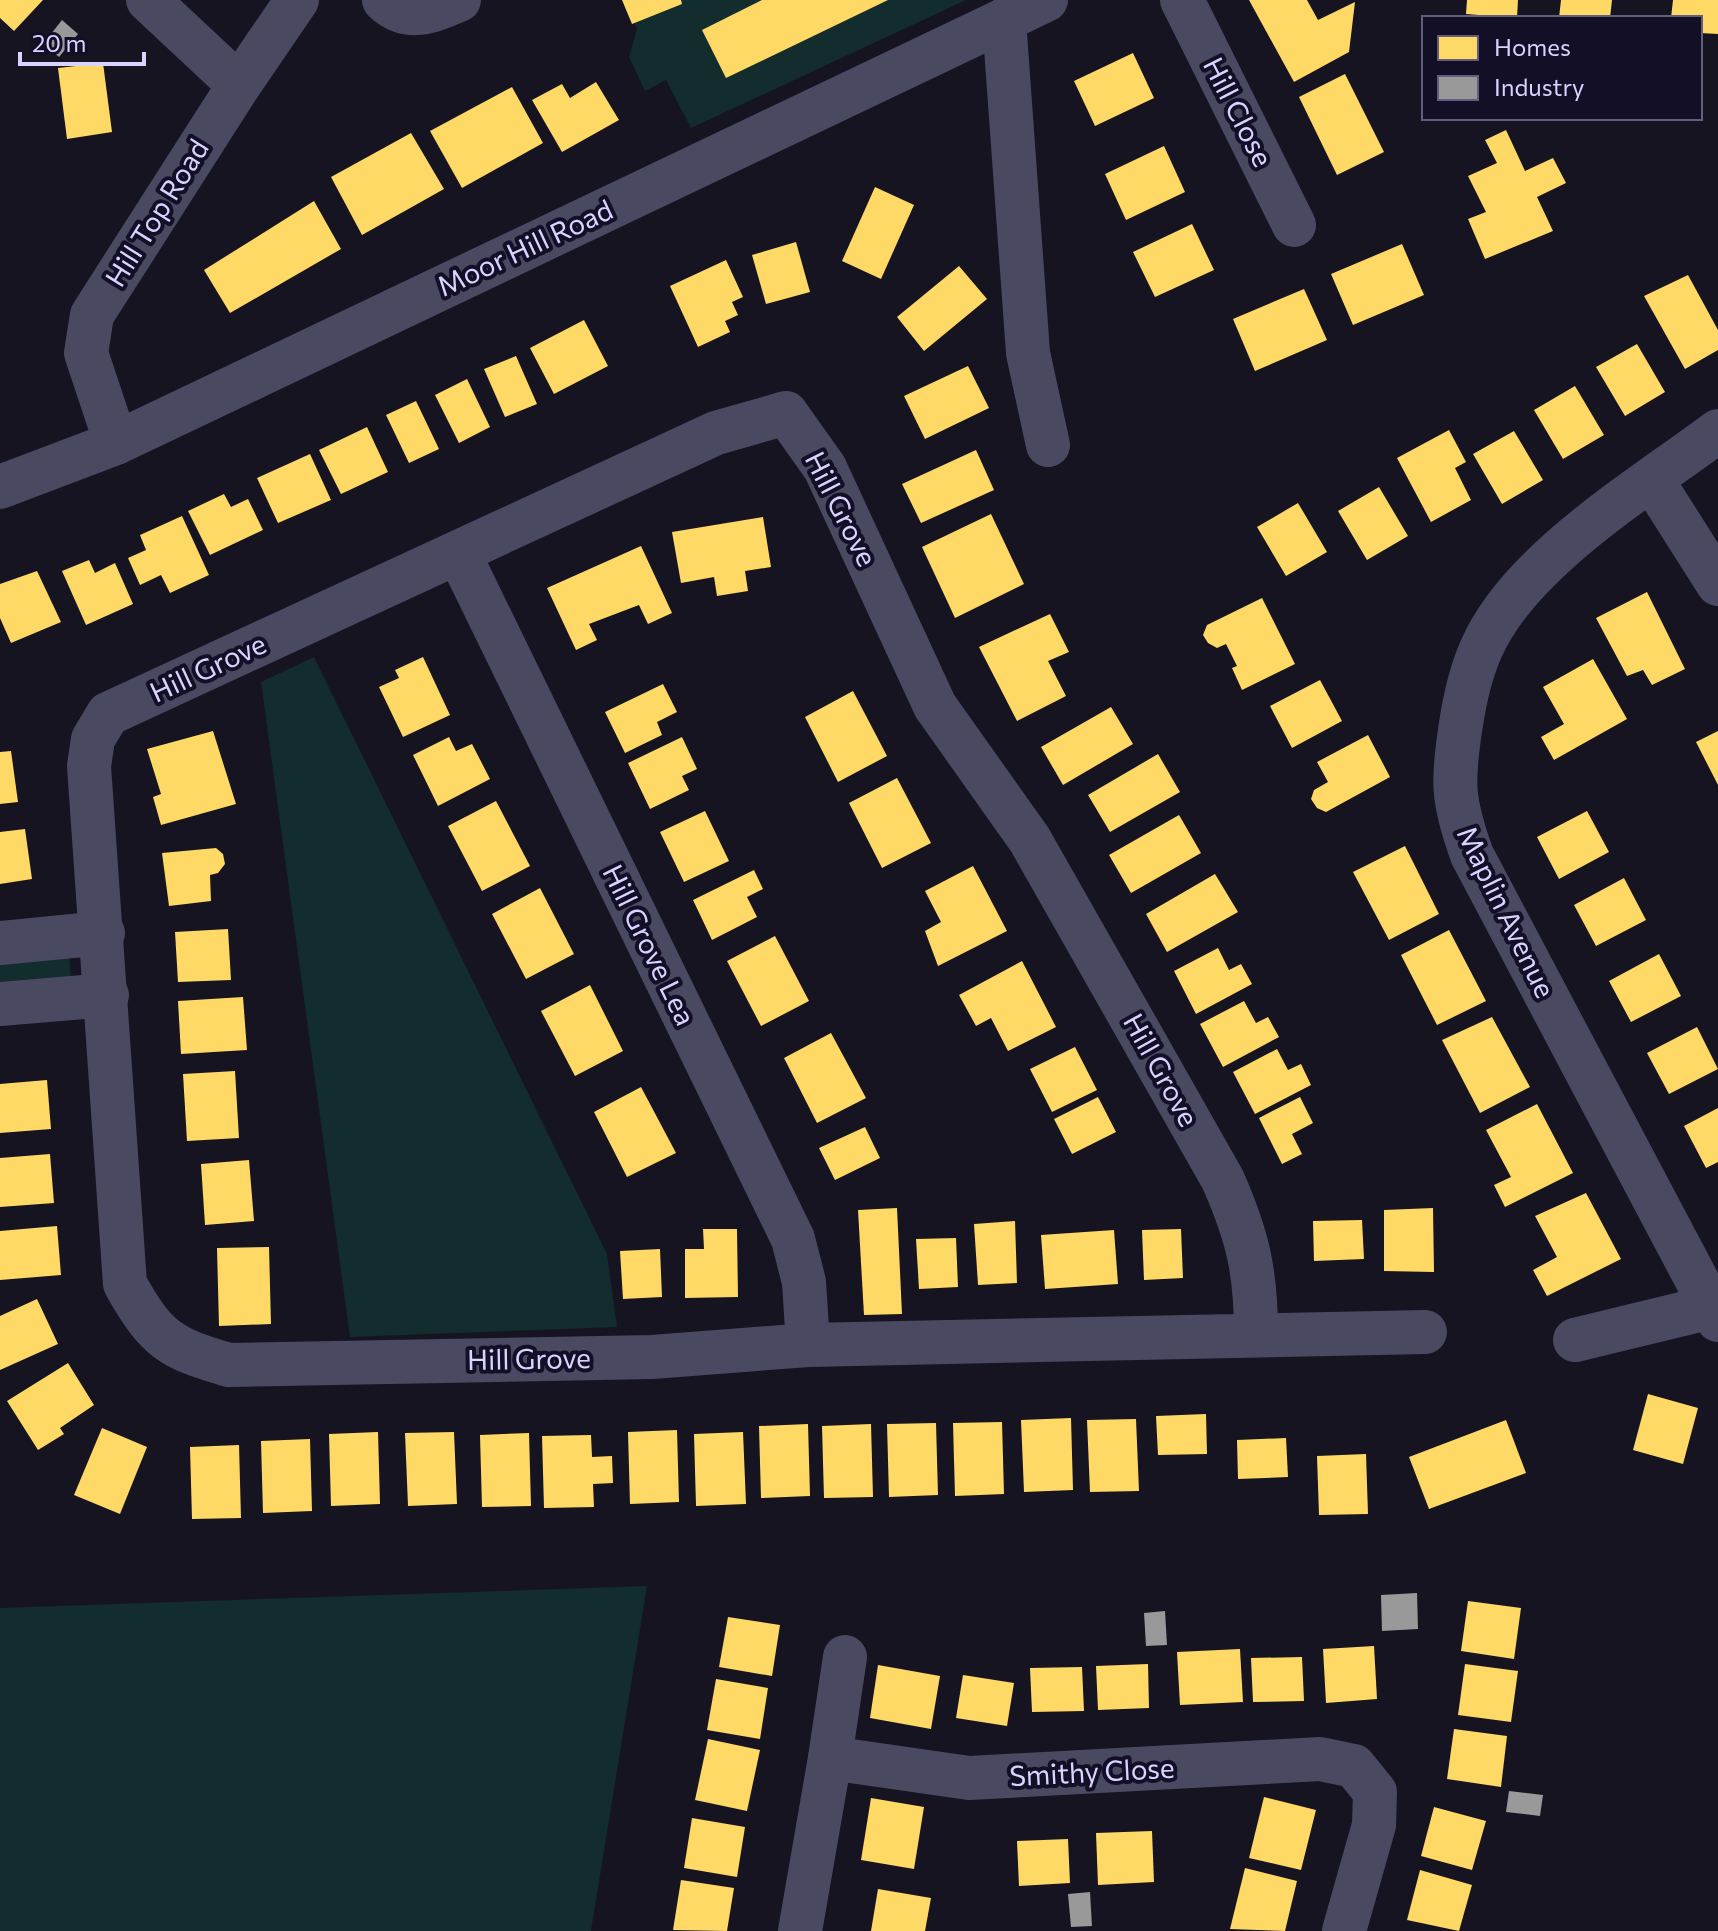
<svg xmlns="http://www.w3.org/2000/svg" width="1718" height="1931" font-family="Commissioner,sans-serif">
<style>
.green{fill:#132c2d}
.homes{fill:#ffd966}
.industry{fill:#999}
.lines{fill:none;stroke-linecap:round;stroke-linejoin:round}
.minor{stroke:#4a4962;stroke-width:44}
.labels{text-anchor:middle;stroke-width:8;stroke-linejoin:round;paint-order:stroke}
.street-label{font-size:28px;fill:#d9d4ff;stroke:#130f26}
</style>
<rect width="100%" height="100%" fill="#161421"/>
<g class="green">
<polygon points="625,0 966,0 691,128 666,80 645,91 629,57 637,29"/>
<polygon points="314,657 607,1254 617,1327 350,1337 261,682"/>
<polygon points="69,953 71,979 0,985 0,960"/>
<polygon points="647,1586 591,1931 0,1931 0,1608"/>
</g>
<g class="homes">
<polygon points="0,0 43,0 14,31 0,18"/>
<polygon points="622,0 681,0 682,4 632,24"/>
<polygon points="762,0 888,0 726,78 702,30"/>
<polygon points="1249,0 1307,0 1318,20 1355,2 1349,52 1294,82"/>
<polygon points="1467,0 1518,0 1517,18 1466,14"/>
<polygon points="1561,0 1612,0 1610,18 1559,18"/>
<polygon points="1673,0 1718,0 1718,34 1700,33 1700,18 1671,18"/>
<polygon points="1133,53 1154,98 1095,126 1074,81"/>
<polygon points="103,63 112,132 67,139 58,68"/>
<polygon points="1345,74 1384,152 1337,175 1299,97"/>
<polygon points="596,82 619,120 562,152 532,100 562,84 570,98"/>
<polygon points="512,87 543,143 462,188 430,131"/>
<polygon points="1506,130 1525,171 1553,158 1566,183 1537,197 1553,231 1485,259 1468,219 1486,212 1468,176 1497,163 1485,140"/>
<polygon points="411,133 444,189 362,235 331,177"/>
<polygon points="1164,146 1185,192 1126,220 1105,174"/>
<polygon points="875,187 914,205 881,279 842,261"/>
<polygon points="314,201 341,249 230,313 204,270"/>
<polygon points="1192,224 1214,270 1155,297 1133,252"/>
<polygon points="796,242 810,292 766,304 752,255"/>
<polygon points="1402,244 1424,295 1353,325 1331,274"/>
<polygon points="726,260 743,297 732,302 738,315 725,321 730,332 698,347 670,286"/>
<polygon points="959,266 987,299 924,351 897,317"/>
<polygon points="1688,275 1718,330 1718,350 1685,369 1644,296"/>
<polygon points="1304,289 1327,340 1255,371 1233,319"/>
<polygon points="584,320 608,366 554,394 530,348"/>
<polygon points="1637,344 1665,392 1625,416 1596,367"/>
<polygon points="516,356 537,404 505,417 484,369"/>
<polygon points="968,366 989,408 925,439 904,396"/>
<polygon points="467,379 490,427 459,443 435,395"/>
<polygon points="1575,386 1604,435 1563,459 1534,410"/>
<polygon points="416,401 439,449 409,463 386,415"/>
<polygon points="367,427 388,472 341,494 319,450"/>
<polygon points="1449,430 1466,462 1455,468 1471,500 1431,522 1397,458"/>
<polygon points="1514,431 1543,480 1502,504 1473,454"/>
<polygon points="976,450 994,490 921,523 902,484"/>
<polygon points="310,454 331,500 278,523 257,478"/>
<polygon points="1379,487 1408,536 1367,560 1338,511"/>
<polygon points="224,494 231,507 248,499 263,530 210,555 188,511"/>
<polygon points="1298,503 1327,552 1286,576 1257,527"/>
<polygon points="991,514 1024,584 955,618 922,547"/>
<polygon points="182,516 209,575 170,593 161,575 140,585 128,558 146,550 140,535"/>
<polygon points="763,517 771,567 745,571 748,591 717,596 714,577 681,583 672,532"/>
<polygon points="641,546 672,613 648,624 639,605 589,624 597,640 576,650 547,588"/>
<polygon points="89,560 95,573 115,563 133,604 86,625 62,571"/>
<polygon points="37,571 61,622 11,643 0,618 0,584"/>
<polygon points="1647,592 1685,669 1652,685 1643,670 1627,676 1596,618"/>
<polygon points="1262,598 1295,664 1242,690 1232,668 1237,666 1226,644 1217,648 1208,643 1203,635 1207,625"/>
<polygon points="1050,614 1069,652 1048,661 1066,696 1017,721 979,647"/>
<polygon points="423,657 450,715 403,737 379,687 399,678 395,670"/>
<polygon points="1593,659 1627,719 1554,760 1541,737 1564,724 1543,687"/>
<polygon points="1320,680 1342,721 1292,748 1270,706"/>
<polygon points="663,684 677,712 657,722 662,735 625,753 605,712"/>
<polygon points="853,691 887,756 838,782 805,717"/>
<polygon points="1111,707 1133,744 1063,785 1041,747"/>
<polygon points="213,731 236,804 161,825 153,797 161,794 147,749"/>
<polygon points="1718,731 1718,785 1696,742"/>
<polygon points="1368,735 1390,777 1326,812 1317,808 1311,799 1314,790 1328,782 1317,762"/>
<polygon points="449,737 456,751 472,744 490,779 438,806 413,755"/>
<polygon points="682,737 697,769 682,776 689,790 650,809 628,763"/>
<polygon points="11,751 18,802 0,804 0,752"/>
<polygon points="1158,754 1180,792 1110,832 1088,795"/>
<polygon points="897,778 931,843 882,868 849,803"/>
<polygon points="496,801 530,866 482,891 448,826"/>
<polygon points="705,811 729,861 684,882 660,832"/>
<polygon points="1587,811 1609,852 1559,879 1537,837"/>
<polygon points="1179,815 1201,853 1131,893 1109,855"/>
<polygon points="25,829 32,879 0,884 0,832"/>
<polygon points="1405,846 1439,914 1389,940 1353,872"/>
<polygon points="216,848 223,854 225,864 218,873 210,875 211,901 169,906 162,853"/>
<polygon points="973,866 1007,931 938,966 925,931 941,922 925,891"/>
<polygon points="754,870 763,889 747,897 757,917 712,940 693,900"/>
<polygon points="1215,874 1238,912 1167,952 1146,914"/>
<polygon points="1624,878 1646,920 1596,946 1574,905"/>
<polygon points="540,888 574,954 526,979 492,914"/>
<polygon points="228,929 231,980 178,982 175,932"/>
<polygon points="1449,930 1486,1001 1437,1025 1401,955"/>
<polygon points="775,936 809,1001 761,1026 727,961"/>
<polygon points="1218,948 1229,970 1241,964 1252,984 1196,1014 1174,971"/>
<polygon points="1659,954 1681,996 1631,1022 1609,981"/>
<polygon points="1022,961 1056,1027 1008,1051 991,1018 976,1026 959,995"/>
<polygon points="590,985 623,1051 575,1076 541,1011"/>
<polygon points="243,997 247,1050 181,1054 178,1001"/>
<polygon points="1244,1001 1256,1023 1268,1017 1279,1037 1223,1067 1200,1024"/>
<polygon points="1492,1017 1530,1087 1480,1113 1442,1040"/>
<polygon points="1697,1027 1718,1069 1669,1094 1647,1053"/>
<polygon points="831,1033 866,1098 817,1123 784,1058"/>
<polygon points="1075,1047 1097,1090 1052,1112 1030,1069"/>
<polygon points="1277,1049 1288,1070 1301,1064 1311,1085 1255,1114 1233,1072"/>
<polygon points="235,1071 239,1138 187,1141 183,1074"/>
<polygon points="47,1080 51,1129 0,1133 0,1084"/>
<polygon points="641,1087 676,1153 627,1177 594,1112"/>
<polygon points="1098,1097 1116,1132 1072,1154 1054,1119"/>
<polygon points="1300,1097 1313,1123 1292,1134 1302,1154 1282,1164 1259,1118"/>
<polygon points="1537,1104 1573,1173 1505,1207 1494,1185 1511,1177 1486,1130"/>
<polygon points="1718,1108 1718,1162 1706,1168 1684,1126"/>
<polygon points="865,1127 880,1158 835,1180 819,1148"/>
<polygon points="50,1154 54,1203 0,1207 0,1158"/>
<polygon points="249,1160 254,1221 205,1225 201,1164"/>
<polygon points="1586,1193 1621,1259 1547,1296 1533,1270 1557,1257 1535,1216"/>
<polygon points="897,1208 902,1314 864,1315 858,1210"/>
<polygon points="1433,1208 1434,1272 1384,1271 1384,1210"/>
<polygon points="1362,1220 1364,1259 1314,1261 1313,1221"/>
<polygon points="1015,1221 1017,1283 978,1285 974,1224"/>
<polygon points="57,1226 61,1275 0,1280 0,1231"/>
<polygon points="703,1229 737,1229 738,1297 685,1298 685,1249 704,1249"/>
<polygon points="1181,1229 1183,1278 1144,1280 1142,1230"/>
<polygon points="1114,1230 1118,1284 1045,1289 1041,1235"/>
<polygon points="956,1238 958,1287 919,1289 916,1239"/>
<polygon points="269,1247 271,1324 219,1326 217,1248"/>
<polygon points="660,1249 662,1297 623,1299 620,1251"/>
<polygon points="37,1299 58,1344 0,1370 0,1316"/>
<polygon points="68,1363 94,1405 60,1428 64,1434 38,1450 7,1401"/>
<polygon points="1648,1394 1698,1408 1683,1464 1633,1450"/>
<polygon points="1206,1414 1207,1454 1158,1455 1156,1416"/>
<polygon points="1071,1418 1073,1490 1024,1492 1021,1420"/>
<polygon points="1136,1419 1139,1491 1090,1492 1087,1420"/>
<polygon points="1506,1420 1526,1473 1429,1509 1409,1457"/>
<polygon points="1002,1422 1004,1494 955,1496 953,1423"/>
<polygon points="936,1423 938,1495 889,1497 887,1424"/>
<polygon points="808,1424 810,1496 761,1498 759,1426"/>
<polygon points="871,1424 873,1497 824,1498 822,1426"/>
<polygon points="102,1428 147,1447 120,1514 74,1495"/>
<polygon points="677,1430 679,1502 630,1504 628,1432"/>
<polygon points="378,1432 380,1504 331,1506 329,1434"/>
<polygon points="454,1432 457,1504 408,1506 405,1433"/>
<polygon points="743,1432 746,1504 696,1506 694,1434"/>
<polygon points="529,1433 531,1506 482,1507 480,1435"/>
<polygon points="591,1435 592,1457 612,1456 613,1483 593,1484 594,1507 544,1508 542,1436"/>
<polygon points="1286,1438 1288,1477 1238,1479 1237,1440"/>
<polygon points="310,1439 312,1511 263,1513 261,1441"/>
<polygon points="239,1445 241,1518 192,1519 190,1447"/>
<polygon points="1366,1454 1368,1514 1319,1515 1317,1456"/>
<polygon points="1468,1601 1521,1608 1514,1659 1461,1651"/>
<polygon points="728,1617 780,1625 772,1676 719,1667"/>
<polygon points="1374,1646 1377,1699 1326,1703 1323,1649"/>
<polygon points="1240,1649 1243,1702 1180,1705 1177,1652"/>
<polygon points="1302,1657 1304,1701 1253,1702 1251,1658"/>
<polygon points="1148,1664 1149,1708 1098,1710 1096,1666"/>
<polygon points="1465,1664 1518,1671 1511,1722 1458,1715"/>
<polygon points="878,1665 940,1676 931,1729 870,1718"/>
<polygon points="1082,1667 1084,1711 1032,1712 1030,1668"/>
<polygon points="963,1675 1014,1683 1007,1726 956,1718"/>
<polygon points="716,1679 768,1688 760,1739 707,1730"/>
<polygon points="1454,1729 1507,1736 1501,1787 1447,1779"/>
<polygon points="708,1739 760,1750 747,1811 695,1800"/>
<polygon points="1264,1797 1316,1810 1301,1870 1249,1858"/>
<polygon points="871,1798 924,1807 914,1869 861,1860"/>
<polygon points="1434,1807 1486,1821 1472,1870 1421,1856"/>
<polygon points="692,1818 745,1827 737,1877 684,1868"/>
<polygon points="1152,1831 1154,1882 1098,1885 1096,1833"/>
<polygon points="1068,1839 1070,1883 1019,1886 1017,1841"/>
<polygon points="1245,1868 1297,1881 1285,1931 1230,1929"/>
<polygon points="1420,1870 1472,1885 1459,1931 1407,1920"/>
<polygon points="681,1880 734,1888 727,1931 673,1930"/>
<polygon points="878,1889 931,1898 925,1931 871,1931"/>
</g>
<g class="industry">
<polygon points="62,20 78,34 59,57 43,44"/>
<polygon points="1417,1593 1418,1629 1382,1631 1381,1595"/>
<polygon points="1165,1611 1167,1645 1146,1646 1144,1613"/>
<polygon points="1509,1791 1543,1795 1540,1816 1506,1812"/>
<polygon points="1090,1892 1092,1926 1071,1927 1068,1894"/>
</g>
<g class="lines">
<g class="minor">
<polyline points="148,0 239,85"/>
<path d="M384,0c24,23 49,11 75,0"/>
<polyline points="1182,0 1294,225"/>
<polyline points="1004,20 1028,353 1048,445"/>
<path d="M1718,431c-76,57 -197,129 -236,216 -11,24 -17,51 -21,77 -9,57 -9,76 11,131l246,465"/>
<polyline points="116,443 86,353 92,315 239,85 297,0"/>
<polyline points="1652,480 1718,584"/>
<polyline points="0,487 116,443 1046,0"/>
<polyline points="459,554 793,1239 804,1282 808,1345"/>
<polyline points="0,943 103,933"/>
<polyline points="0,1004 107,995"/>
<path d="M1256,1334c0,-62 -8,-97 -33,-154l-193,-340 -95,-134 -110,-238 -39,-55 -70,20 -608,281 -15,25 -4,27 36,518c31,55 44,64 104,81l423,-8 156,-12 617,-13"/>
<polyline points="1575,1340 1711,1307"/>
<polyline points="830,1758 845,1657"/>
<polyline points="800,1931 830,1758 969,1778 1320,1759 1354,1766 1375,1792 1374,1825 1344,1931"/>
</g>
</g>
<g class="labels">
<g class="street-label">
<text transform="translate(1238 112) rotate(63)" y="10">Hill Close</text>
<text transform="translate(157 213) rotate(-58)" y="10">Hill Top Road</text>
<text transform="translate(525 248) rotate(-25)" y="10">Moor Hill Road</text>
<text transform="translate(841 509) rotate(63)" y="10">Hill Grove</text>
<text transform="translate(208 668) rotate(-25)" y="10">Hill Grove</text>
<text transform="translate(1506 912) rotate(64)" y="10">Maplin Avenue</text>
<text transform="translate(649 945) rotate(64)" y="10">Hill Grove Lea</text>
<text transform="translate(1161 1070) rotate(61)" y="10">Hill Grove</text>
<text transform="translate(529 1359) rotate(-1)" y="10">Hill Grove</text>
<text transform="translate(1092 1772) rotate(-3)" y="10">Smithy Close</text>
</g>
</g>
<rect x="1422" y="16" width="280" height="104" fill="#130f26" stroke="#625e7d" stroke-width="2"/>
<rect x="1438" y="36" width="40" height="24" fill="#ffd966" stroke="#625e7d" stroke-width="2"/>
<text x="1494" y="56" font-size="24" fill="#d9d4ff">Homes</text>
<rect x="1438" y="76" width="40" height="24" fill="#999999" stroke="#625e7d" stroke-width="2"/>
<text x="1494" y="96" font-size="24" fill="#d9d4ff">Industry</text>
<path d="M20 52v12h124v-12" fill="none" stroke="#d9d4ff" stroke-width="4"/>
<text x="32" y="52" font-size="24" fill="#d9d4ff" stroke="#130f26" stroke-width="6" paint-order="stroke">20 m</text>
</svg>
